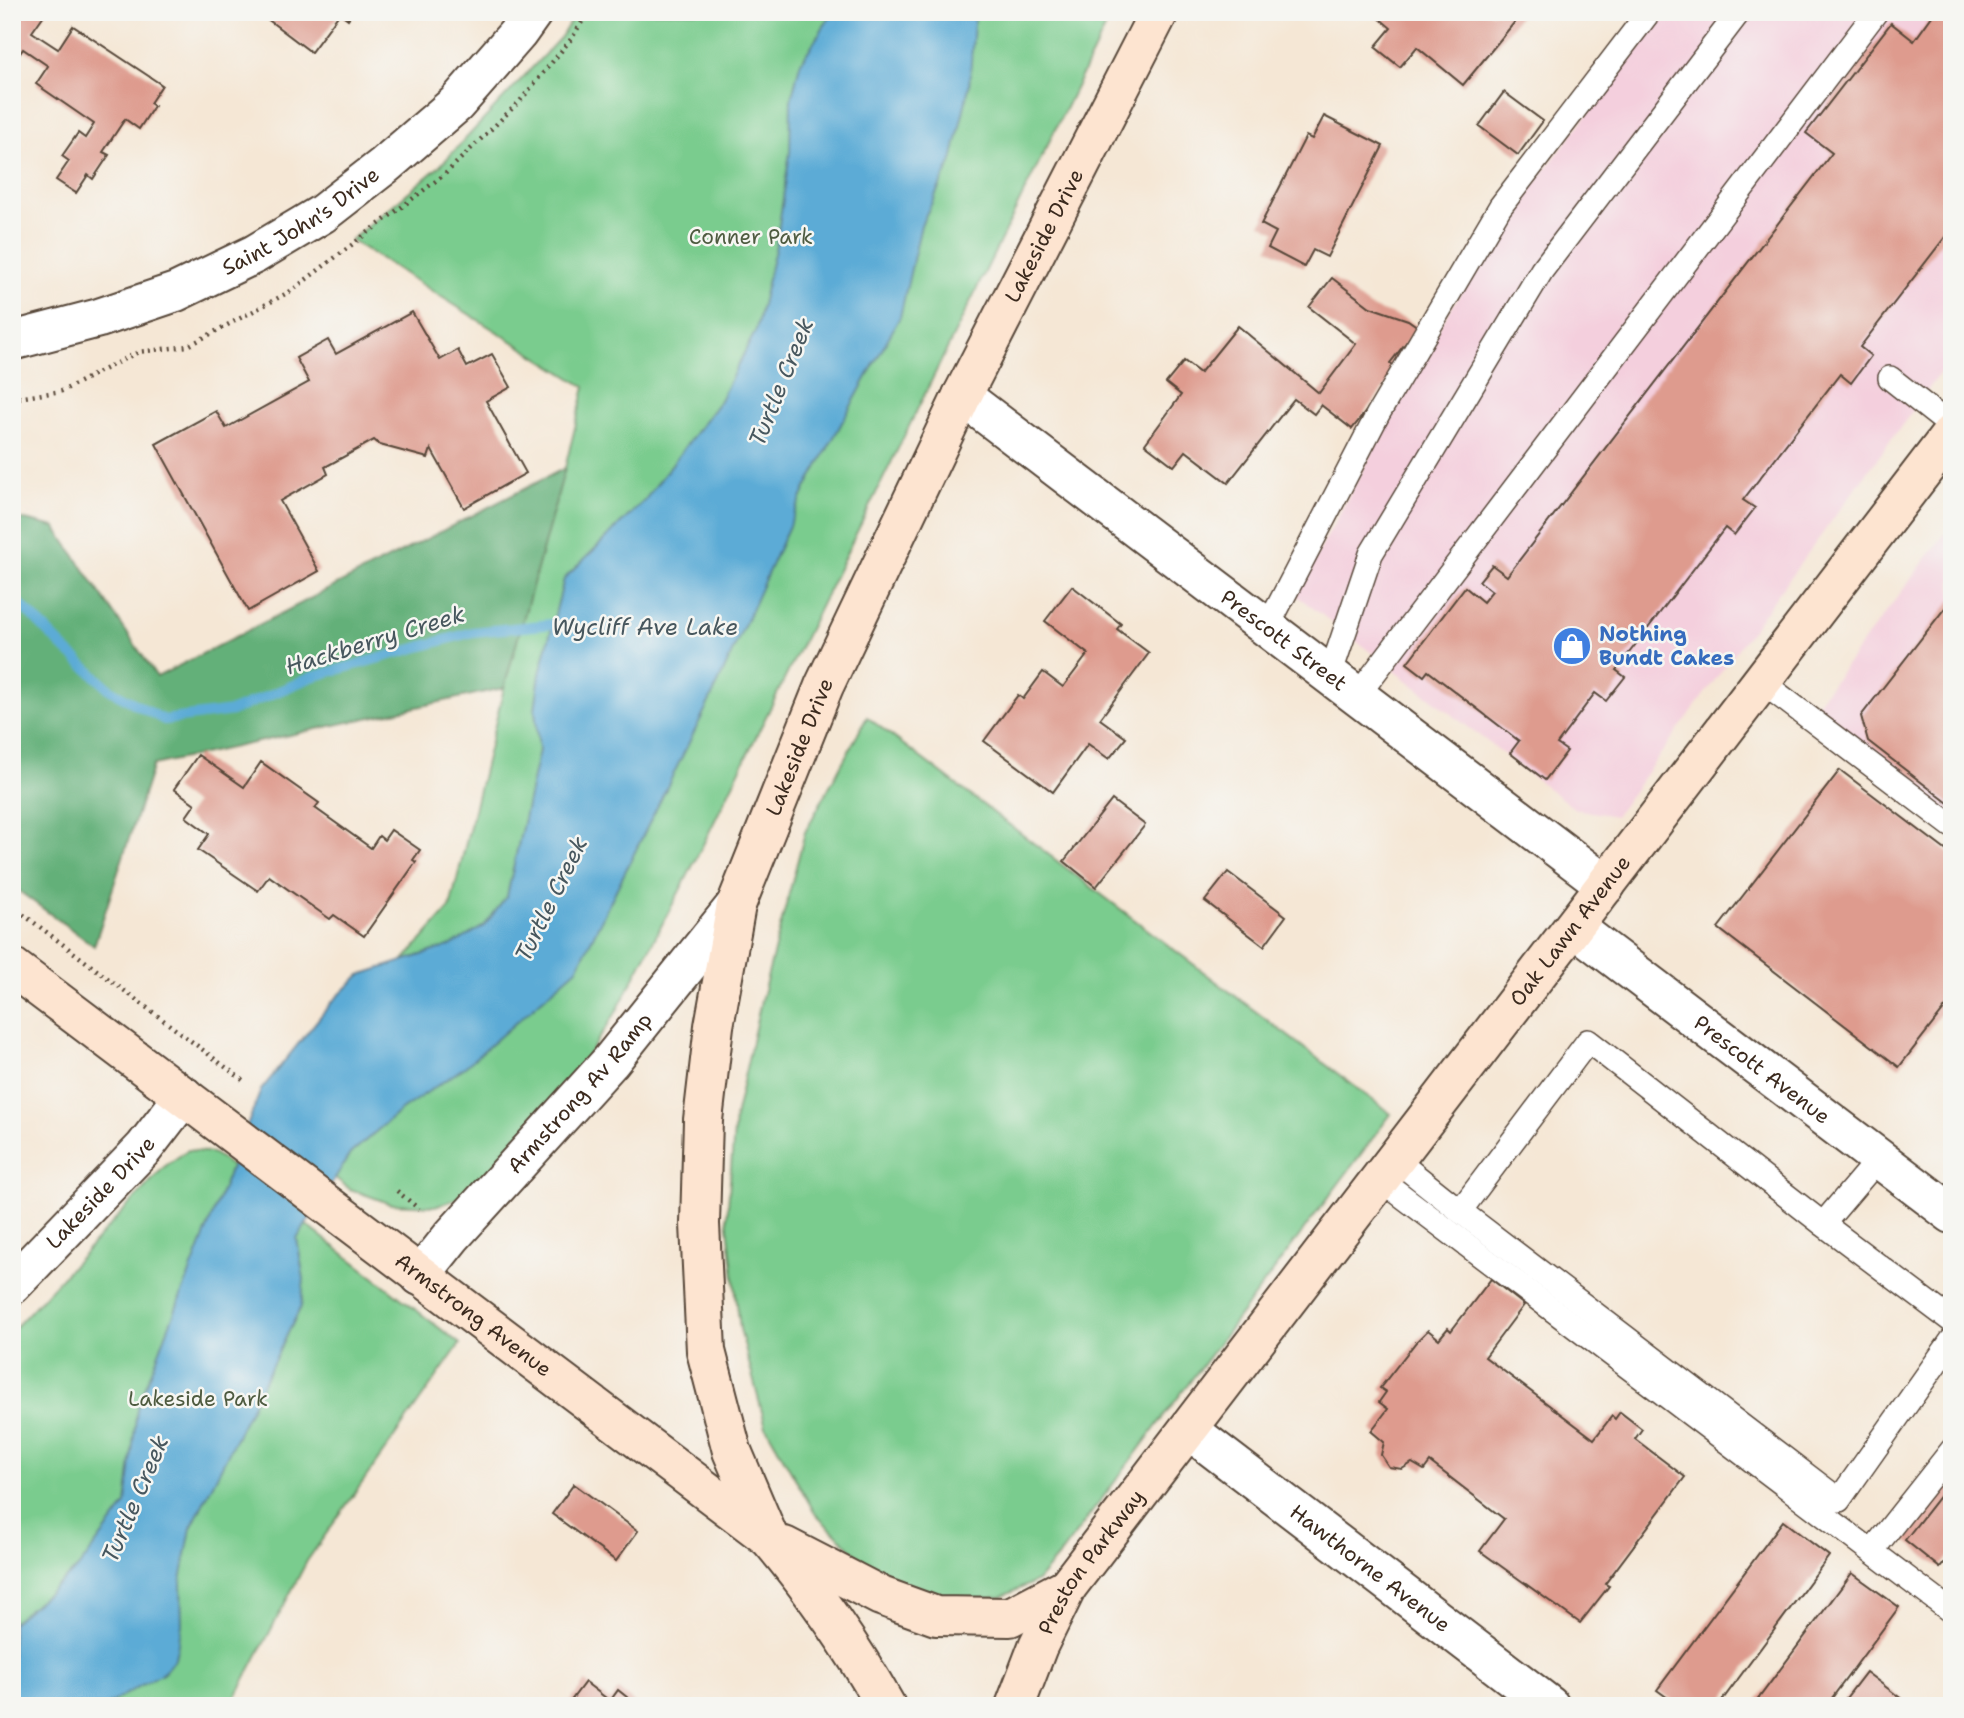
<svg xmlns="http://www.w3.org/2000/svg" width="1964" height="1718" font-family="'Shantell Sans',sans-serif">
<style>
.built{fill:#f4cfdd}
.green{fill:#7acc8e;stroke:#5a7b56;stroke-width:2}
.forest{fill:#63b079;stroke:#4f6d4c;stroke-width:2}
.water{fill:#5cabd6;stroke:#4c6a7a;stroke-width:2}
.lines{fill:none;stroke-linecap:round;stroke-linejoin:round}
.stream{stroke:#5cabd6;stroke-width:10}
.building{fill:#de9b8e}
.lane-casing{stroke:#574639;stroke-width:26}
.street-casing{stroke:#574639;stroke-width:42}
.secondary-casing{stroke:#574639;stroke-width:42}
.path{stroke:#574639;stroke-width:4.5;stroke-dasharray:2 5;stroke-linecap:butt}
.lane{stroke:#fff;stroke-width:23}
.street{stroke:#fff;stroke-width:38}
.secondary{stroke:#fde4d0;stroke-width:38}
.labels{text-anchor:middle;stroke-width:5;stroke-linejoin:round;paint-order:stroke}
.street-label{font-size:21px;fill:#3b2a1e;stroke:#f6f6f2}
.park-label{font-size:21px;fill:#4e5b40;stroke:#f6f6f2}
.shop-label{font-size:21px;font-weight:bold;fill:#366cbe;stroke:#f6f6f2;text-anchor:start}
.water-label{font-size:23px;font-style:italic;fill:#47575e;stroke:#f6f6f2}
</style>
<rect width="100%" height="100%" fill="#f6f6f2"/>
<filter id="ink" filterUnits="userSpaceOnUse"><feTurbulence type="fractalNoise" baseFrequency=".0143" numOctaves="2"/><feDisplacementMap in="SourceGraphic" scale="14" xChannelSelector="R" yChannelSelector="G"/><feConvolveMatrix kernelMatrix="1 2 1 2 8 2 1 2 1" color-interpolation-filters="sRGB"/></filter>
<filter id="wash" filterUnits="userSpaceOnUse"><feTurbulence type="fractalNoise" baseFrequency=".00686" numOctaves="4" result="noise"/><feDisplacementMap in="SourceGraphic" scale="28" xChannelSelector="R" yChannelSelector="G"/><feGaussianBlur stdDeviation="1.57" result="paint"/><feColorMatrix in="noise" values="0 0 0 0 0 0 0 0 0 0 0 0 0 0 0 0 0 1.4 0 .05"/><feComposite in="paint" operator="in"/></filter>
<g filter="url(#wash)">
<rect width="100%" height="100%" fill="#f5e7d5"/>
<g class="built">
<polygon points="1666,12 1952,12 1952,357 1615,816 1575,809 1296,595 1432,340 1499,230"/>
<polygon points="1952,533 1952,815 1812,710 1944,535"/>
</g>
<g class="green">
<polygon points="576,12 1113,12 688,875 615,1014 550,1113 477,1193 435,1206 391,1204 350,1189 261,1122 450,908 504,688 565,468 585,387 351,240 441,165 561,37"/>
<polygon points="867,717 1391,1114 1062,1552 1037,1581 1001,1597 956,1601 914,1592 867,1564 816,1515 766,1427 740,1329 727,1218 735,1118 761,1001 805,832"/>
<polygon points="188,1150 212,1153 219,1157 460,1344 307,1561 231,1706 12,1706 12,1331 164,1167"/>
</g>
<polygon class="forest" points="565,468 504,688 153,765 94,946 12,886 12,517 55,527 157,677"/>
<polygon class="water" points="833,12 975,12 969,87 952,161 921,225 900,317 806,488 717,686 577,969 465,1067 401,1110 350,1154 297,1239 304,1279 301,1307 191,1528 181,1581 182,1625 175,1658 164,1672 105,1706 12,1706 12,1623 78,1568 126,1504 137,1409 261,1090 332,1002 360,975 452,945 484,926 507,896 539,750 535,709 540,674 564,579 644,501 719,402 756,330 776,245 790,152 791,100 800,64"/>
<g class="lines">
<polyline class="stream" points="12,596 64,648 112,691 164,720 232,711 312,677 473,632 553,624 565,626"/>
</g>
<g id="blocks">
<g class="building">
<polygon points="12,12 46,12 32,32 58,49 73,26 162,85 150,103 154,106 139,129 125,119 103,152 109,155 93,179 88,175 76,193 56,180 69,161 62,156 78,133 85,138 94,124 36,84 48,66 23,49 12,65"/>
<polygon points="258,12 353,12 348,19 340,13 311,52"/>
<polygon points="1372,12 1523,12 1463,85 1417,47 1400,67 1375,47 1391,28"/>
<polygon points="1935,12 1952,12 1952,182 1948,187 1952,190 1952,235 1949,232 1860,347 1871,356 1851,383 1840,374 1743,500 1755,508 1734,535 1725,528 1616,670 1625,677 1606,701 1595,693 1557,744 1567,751 1545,780 1510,753 1519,741 1428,671 1424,676 1407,663 1465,587 1483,602 1492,591 1479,581 1492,565 1507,576 1832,153 1806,133 1891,23 1914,41"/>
<polygon points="1504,92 1543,121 1518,155 1479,126"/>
<polygon points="1324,116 1383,146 1327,257 1313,250 1304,267 1268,248 1276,232 1261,224 1306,136 1312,139"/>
<polygon points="1332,278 1370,307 1408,320 1418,327 1390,363 1399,369 1352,429 1321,405 1314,414 1294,399 1228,483 1186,451 1174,466 1145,444 1181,395 1166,383 1184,361 1200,373 1238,326 1319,393 1356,344 1309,307"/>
<polygon points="412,312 440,360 458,350 467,367 492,354 511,387 486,401 526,473 464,508 431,449 428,458 380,445 374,440 325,467 328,474 280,501 319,571 248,611 156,444 216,411 226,428 309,382 296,358 328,340 336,354"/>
<polygon points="1072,586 1121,624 1117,629 1149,653 1100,719 1126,738 1109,759 1088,744 1053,792 984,741 1018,695 1023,699 1043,672 1063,687 1088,654 1045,621"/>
<polygon points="1952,599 1952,806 1868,741 1861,716"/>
<polygon points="198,755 244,787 261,762 319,803 315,808 371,848 379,836 384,840 391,830 420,850 413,860 416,862 364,936 334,915 330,919 269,876 258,891 198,850 209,834 186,817 195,804 174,789"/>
<polygon points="1840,770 1952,855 1952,999 1899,1067 1718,928"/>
<polygon points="1112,800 1145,825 1096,887 1064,861"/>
<polygon points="1228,872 1286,916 1264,946 1205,901"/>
<polygon points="1491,1279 1524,1305 1485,1357 1594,1439 1612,1416 1615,1419 1620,1412 1642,1429 1635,1439 1685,1477 1605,1584 1609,1586 1580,1623 1480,1551 1504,1519 1430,1462 1424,1470 1412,1463 1402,1469 1389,1467 1381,1455 1384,1442 1371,1431 1388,1409 1379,1402 1386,1392 1380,1388 1416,1342 1428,1330 1439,1339 1448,1328 1451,1331"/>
<polygon points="1952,1480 1952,1553 1940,1568 1905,1540"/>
<polygon points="574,1484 638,1531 616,1561 552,1514"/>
<polygon points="1783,1521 1829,1556 1718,1706 1679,1706 1657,1690"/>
<polygon points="1852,1573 1899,1607 1826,1706 1753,1706"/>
<polygon points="1866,1672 1911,1706 1840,1706"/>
<polygon points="585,1682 610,1701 618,1690 638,1706 567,1706"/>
</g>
</g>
</g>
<g filter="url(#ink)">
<use href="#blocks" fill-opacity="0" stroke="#574639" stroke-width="2"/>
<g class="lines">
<g class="lane-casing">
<g id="lane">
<polyline points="1890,378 1952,427"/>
<polyline points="1267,628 1378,414 1500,207 1649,12"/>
<polyline points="1330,675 1371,554 1542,270 1739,12"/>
<polyline points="1762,682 1952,826"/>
<polyline points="1357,696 1876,12"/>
<polyline points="1396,1160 1460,1211"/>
<polyline points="1381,1180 1952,1612"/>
<polyline points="1823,1224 1879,1158"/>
<polyline points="1952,1321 1823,1224 1588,1041 1460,1211 1839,1500 1952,1340"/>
<polyline points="1872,1551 1952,1450"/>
</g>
</g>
<g class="street-casing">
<g id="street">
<path id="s1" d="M12,341l87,-23 77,-26 79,-38 67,-40 63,-49 71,-61 62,-71 15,-21"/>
<path id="s2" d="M962,396l644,489"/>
<path id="s3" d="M1574,927l378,287"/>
<path id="s4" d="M420,1276l32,-40 158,-174 126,-157"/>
<path id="s5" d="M12,1285l132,-137 40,-52"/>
<path id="s6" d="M1189,1430l361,276"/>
</g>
</g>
<g class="secondary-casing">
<g id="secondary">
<path id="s7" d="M12,967l757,571c44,52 83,108 117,168"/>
<path id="s8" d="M769,1538l-37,-87 -26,-100 -6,-127 3,-104 11,-94 22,-121 88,-219 138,-290 197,-384"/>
<polyline points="784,1546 881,1596 936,1616 1010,1617 1067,1587"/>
<path id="s9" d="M1015,1706l23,-60 29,-59 885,-1154"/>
</g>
</g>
<g class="path">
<polyline points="12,399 62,391 138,352 188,346 291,291 445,174 520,101 572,38 588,12"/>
<polyline points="12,906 244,1081"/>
<polyline points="397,1191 419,1209"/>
</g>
<use href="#lane" class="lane"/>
<use href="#street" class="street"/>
<use href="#secondary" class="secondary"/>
</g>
</g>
<defs>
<g id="shop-disc" transform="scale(2.0125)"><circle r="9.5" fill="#3f7fe0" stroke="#f6f6f2"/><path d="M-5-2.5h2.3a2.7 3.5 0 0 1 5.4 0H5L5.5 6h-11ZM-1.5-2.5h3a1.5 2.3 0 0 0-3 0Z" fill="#fff"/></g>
</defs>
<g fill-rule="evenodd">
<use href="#shop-disc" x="1572" y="646"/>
</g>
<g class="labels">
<g class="street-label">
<text dy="7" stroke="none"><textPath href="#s1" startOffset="315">Saint John's Drive</textPath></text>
<text dy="7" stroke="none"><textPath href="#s8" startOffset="1384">Lakeside Drive</textPath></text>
<text dy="7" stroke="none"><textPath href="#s2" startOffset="404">Prescott Street</textPath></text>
<text dy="7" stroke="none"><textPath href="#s8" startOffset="817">Lakeside Drive</textPath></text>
<text dy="7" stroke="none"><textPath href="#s9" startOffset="957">Oak Lawn Avenue</textPath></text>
<text dy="7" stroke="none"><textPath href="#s3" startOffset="236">Prescott Avenue</textPath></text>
<text dy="7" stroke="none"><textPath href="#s4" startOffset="243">Armstrong Av Ramp</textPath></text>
<text dy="7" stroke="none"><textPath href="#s5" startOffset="128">Lakeside Drive</textPath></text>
<text dy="7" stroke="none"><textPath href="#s7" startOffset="578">Armstrong Avenue</textPath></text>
<text dy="7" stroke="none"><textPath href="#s9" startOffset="164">Preston Parkway</textPath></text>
<text dy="7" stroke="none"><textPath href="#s6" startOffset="228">Hawthorne Avenue</textPath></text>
</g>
<g class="park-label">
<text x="751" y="244">Conner Park</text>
<text x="198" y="1406">Lakeside Park</text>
</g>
<g class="shop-label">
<text x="1599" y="641">Nothing<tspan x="1599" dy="24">Bundt Cakes</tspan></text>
</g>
<g class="water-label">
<text transform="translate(781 382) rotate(-68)" y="8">Turtle Creek</text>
<text x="645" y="635">Wycliff Ave Lake</text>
<text transform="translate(375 640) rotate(-17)" y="8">Hackberry Creek</text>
<text transform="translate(551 899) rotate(-64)" y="8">Turtle Creek</text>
<text transform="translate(135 1499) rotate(-67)" y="8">Turtle Creek</text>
</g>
</g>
<rect width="1964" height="1718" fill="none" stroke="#f6f6f2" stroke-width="42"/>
</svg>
